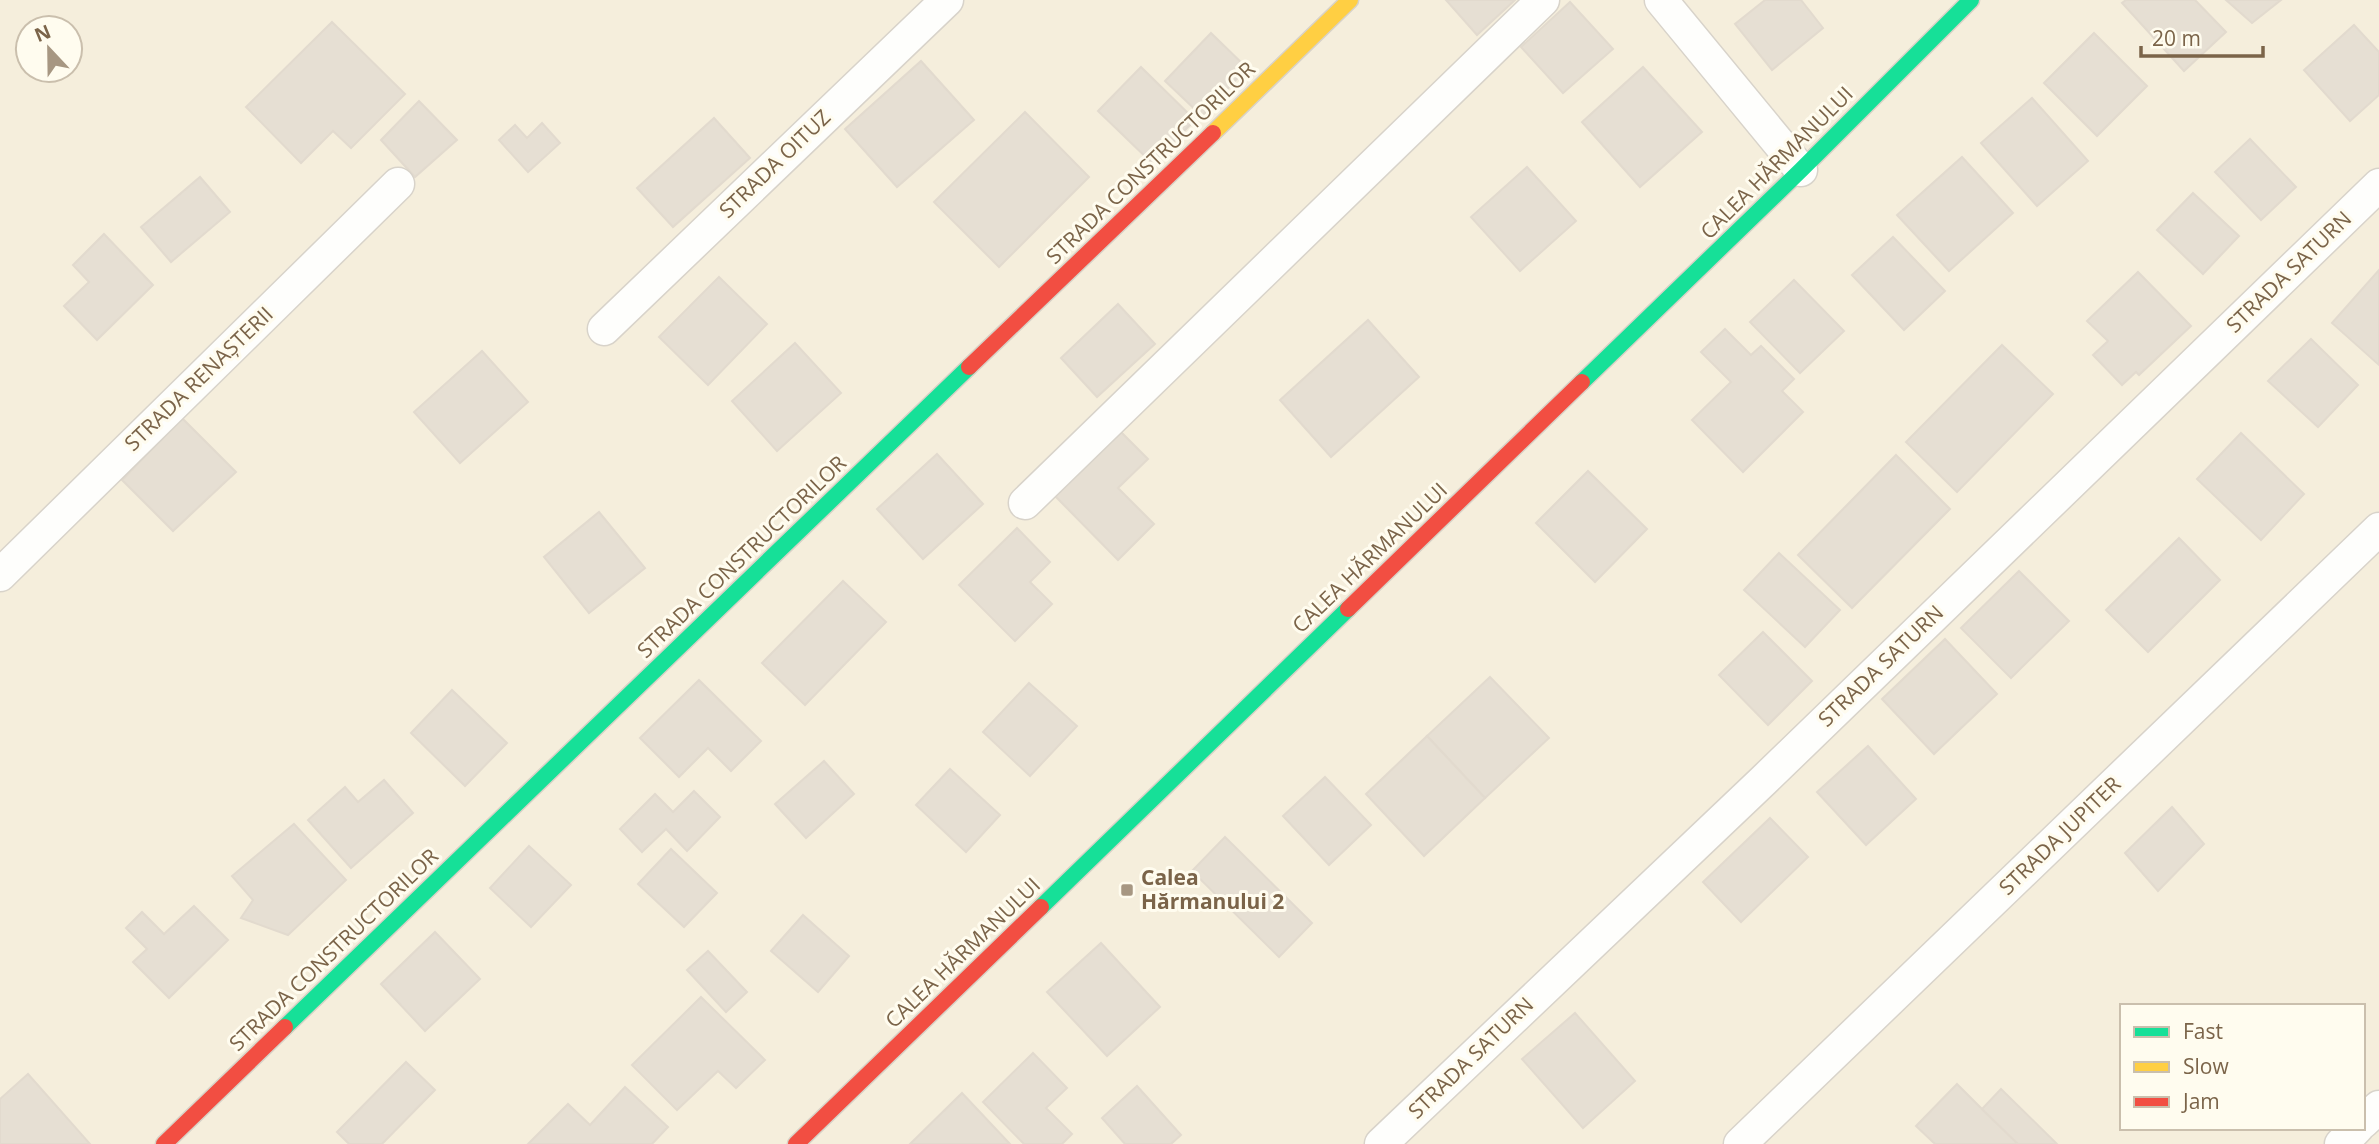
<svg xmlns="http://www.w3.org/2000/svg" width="2379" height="1144" font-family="'Open Sans',sans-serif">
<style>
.residential{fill:#f5eedc;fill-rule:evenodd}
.building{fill:#e6dfd3;stroke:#e2dace;stroke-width:2}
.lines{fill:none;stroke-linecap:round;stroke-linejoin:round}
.street-casing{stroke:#d8d3ca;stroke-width:35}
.fast-casing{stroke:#d8d2c7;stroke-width:19}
.slow-casing{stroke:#d8d2c7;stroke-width:19}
.jam-casing{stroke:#d8d2c7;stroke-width:19}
.street{stroke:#fefefc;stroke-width:32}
.fast{stroke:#16e098;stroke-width:16}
.slow{stroke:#ffcf43;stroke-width:16}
.jam{stroke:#f24e42;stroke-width:16}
.poi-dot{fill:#a79782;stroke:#fffcef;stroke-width:2.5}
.labels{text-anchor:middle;stroke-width:6;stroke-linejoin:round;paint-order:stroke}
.street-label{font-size:21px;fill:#7b6449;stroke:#fffcef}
.poi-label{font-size:21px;font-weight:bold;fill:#7b6449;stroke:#fffcef;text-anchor:start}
</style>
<rect width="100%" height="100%" fill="#f9f6ec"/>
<path class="residential" d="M0,0h2379v1144h-2379zM28,28h42v42h-42zM2122,1006h241v122h-241z"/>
<g class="building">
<polygon points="1446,0 1515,0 1477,35"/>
<polygon points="1765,0 1801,0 1823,28 1772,70 1735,24"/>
<polygon points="2126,0 2195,0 2226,32 2184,71 2122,3"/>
<polygon points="2226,0 2281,0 2252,23"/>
<polygon points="1570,2 1613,49 1563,93 1521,47"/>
<polygon points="332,22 405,94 351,148 333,131 301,163 246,107"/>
<polygon points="2354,25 2379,52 2379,95 2350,121 2304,70"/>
<polygon points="1211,33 1247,68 1202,116 1165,81"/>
<polygon points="2094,33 2147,86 2097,136 2044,83"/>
<polygon points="921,61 974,120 897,187 845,129"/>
<polygon points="1141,67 1195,120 1152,163 1098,111"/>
<polygon points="1643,67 1702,132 1640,187 1582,122"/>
<polygon points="2032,98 2088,161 2037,206 1981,143"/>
<polygon points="419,101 457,140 415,177 381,140"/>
<polygon points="1025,112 1089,177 999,267 934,202"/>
<polygon points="714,118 750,158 673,227 637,188"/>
<polygon points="542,123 560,143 528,172 499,140 515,125 527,138"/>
<polygon points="2250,139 2296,187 2261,220 2215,172"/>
<polygon points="1962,157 2013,213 1949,271 1897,215"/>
<polygon points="1527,167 1576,221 1520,271 1471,217"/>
<polygon points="200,177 230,212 171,262 141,227"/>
<polygon points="2193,193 2239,236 2203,274 2157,230"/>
<polygon points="104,234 153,285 97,340 64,306 89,282 73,265"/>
<polygon points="1893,237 1945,291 1904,330 1852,275"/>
<polygon points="2379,270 2379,365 2332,323"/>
<polygon points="2138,272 2191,326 2139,375 2136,372 2122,385 2093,355 2108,341 2087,321"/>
<polygon points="719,277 767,324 708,385 659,337"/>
<polygon points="1794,280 1844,331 1800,373 1750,322"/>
<polygon points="1118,304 1155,344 1097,397 1061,358"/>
<polygon points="1368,320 1419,377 1331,457 1280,400"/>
<polygon points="1725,329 1751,355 1761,346 1794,379 1782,391 1803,412 1743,472 1692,420 1731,382 1701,352"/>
<polygon points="2311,339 2358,385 2318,427 2268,381"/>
<polygon points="795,343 841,393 777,451 732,401"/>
<polygon points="2002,345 2053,394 1957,492 1906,442"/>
<polygon points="482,351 528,402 460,463 414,412"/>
<polygon points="182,418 236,472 173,531 122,480"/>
<polygon points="1120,431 1148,459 1118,488 1154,524 1118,560 1054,495"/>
<polygon points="2241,433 2304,494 2261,540 2197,479"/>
<polygon points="937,454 983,504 923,559 877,509"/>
<polygon points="1896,455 1950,509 1852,608 1798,555"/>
<polygon points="1588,471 1647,529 1595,582 1536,523"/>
<polygon points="599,512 645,568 589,613 544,557"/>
<polygon points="1017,528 1050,562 1030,582 1052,604 1015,641 959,585"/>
<polygon points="2179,538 2220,580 2148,652 2106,610"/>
<polygon points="1779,553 1840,610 1805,647 1744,590"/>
<polygon points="2019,571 2069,621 2011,678 1961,628"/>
<polygon points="843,581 886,622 805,705 762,663"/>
<polygon points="1763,632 1812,681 1768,725 1719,675"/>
<polygon points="1945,639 1997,694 1934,754 1882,699"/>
<polygon points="1490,677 1549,738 1485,798 1427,736"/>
<polygon points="699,680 761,741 731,771 708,748 679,777 640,738"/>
<polygon points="1029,683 1077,726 1030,776 983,732"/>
<polygon points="452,690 507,743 465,786 411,733"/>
<polygon points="1427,736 1485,798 1424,856 1366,794"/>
<polygon points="1868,746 1916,799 1866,845 1817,792"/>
<polygon points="824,761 854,794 806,838 775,804"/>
<polygon points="950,769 1000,815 966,852 916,805"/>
<polygon points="1325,777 1371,825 1329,865 1283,816"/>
<polygon points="384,780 413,813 351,868 308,820 345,787 358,802"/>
<polygon points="694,791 720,817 687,851 666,829 642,852 620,829 655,794 673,812"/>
<polygon points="2172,807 2204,844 2158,891 2125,853"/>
<polygon points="1770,818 1808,857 1741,922 1703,882"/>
<polygon points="294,824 346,880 288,935 241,918 253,900 232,876"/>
<polygon points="1225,837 1312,923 1279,957 1192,871"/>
<polygon points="529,846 571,885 531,927 490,888"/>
<polygon points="671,849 717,893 684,927 638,884"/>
<polygon points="194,906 228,940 169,998 133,962 147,949 126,928 142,912 164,934"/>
<polygon points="803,915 849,956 818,992 771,951"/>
<polygon points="435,932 480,979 425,1031 381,984"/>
<polygon points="1101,943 1160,1007 1107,1056 1047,992"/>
<polygon points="708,951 747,992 726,1012 687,970"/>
<polygon points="701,997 765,1060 736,1088 718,1071 677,1110 632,1065"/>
<polygon points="1575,1013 1635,1081 1583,1128 1522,1059"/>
<polygon points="1033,1053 1067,1088 1046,1108 1072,1134 1062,1144 1024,1144 983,1102"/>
<polygon points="406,1062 435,1090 382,1144 349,1144 337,1132"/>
<polygon points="28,1074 90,1144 0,1144 0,1099"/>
<polygon points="1957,1084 1982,1109 2018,1144 1935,1144 1916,1126"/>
<polygon points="1137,1086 1181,1135 1171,1144 1125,1144 1102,1118"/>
<polygon points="625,1087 668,1127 652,1144 528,1144 568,1104 590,1125"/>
<polygon points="2001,1089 2057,1144 2018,1144 1982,1109"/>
<polygon points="962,1093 1010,1144 910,1144"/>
</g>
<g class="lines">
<g class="street-casing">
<g id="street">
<polyline points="1661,0 1801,170"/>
<polyline points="604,329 947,0"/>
<polyline points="1025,503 1543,0"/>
<polyline points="0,575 398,184"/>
<polyline points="2363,1122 2379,1107"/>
<polyline points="1381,1144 1763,781 2379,185"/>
<polyline points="1740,1144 2379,529"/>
<polyline points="2341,1144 2357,1128"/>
</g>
</g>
<g class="fast-casing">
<g id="fast">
<polyline points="1582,382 1801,170 1971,0"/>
<polyline points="1041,907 1348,609"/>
<polyline points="285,1027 969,367"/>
</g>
</g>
<g class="slow-casing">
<polyline id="slow" points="1213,133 1350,0"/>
</g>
<g class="jam-casing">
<g id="jam">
<polyline points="969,367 1213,133"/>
<polyline points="1348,609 1582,382"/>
<polyline points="164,1144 285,1027"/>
<polyline points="796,1144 1041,907"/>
</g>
</g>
<use href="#street" class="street"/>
<use href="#fast" class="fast"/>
<use href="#slow" class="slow"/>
<use href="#jam" class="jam"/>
</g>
<rect class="poi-dot" x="1120" y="883" width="14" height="14" rx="3.5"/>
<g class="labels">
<g class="street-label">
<text transform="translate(1151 163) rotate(-44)" y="7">STRADA CONSTRUCTORILOR</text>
<text transform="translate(1777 163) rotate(-45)" y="7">CALEA HĂRMANULUI</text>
<text transform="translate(775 164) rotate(-44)" y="7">STRADA OITUZ</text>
<text transform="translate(2289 272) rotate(-44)" y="7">STRADA SATURN</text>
<text transform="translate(199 379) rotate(-44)" y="7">STRADA RENAȘTERII</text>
<text transform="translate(742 557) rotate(-44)" y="7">STRADA CONSTRUCTORILOR</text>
<text transform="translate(1370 558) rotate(-44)" y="7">CALEA HĂRMANULUI</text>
<text transform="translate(1881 666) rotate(-44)" y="7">STRADA SATURN</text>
<text transform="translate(2060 836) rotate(-44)" y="7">STRADA JUPITER</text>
<text transform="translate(334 950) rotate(-44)" y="7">STRADA CONSTRUCTORILOR</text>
<text transform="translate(963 953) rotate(-44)" y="7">CALEA HĂRMANULUI</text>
<text transform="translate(1471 1058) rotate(-44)" y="7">STRADA SATURN</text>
</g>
<g class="poi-label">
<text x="1141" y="885">Calea<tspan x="1141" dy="24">Hărmanului 2</tspan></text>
</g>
</g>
<rect x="2120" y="1004" width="245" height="126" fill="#fffcef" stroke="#cabfad" stroke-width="2"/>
<rect x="2134" y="1027" width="35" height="10" fill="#16e098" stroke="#cabfad" stroke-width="2"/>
<text x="2183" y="1039" font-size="21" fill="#7b6449">Fast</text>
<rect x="2134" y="1062" width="35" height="10" fill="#ffcf43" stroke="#cabfad" stroke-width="2"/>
<text x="2183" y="1074" font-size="21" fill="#7b6449">Slow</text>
<rect x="2134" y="1097" width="35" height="10" fill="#f24e42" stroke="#cabfad" stroke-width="2"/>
<text x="2183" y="1109" font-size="21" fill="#7b6449">Jam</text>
<g transform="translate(49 49) rotate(338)"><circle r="33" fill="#fffcef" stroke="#cabfad" stroke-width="2"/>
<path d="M0-5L12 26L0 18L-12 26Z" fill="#a79782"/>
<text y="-10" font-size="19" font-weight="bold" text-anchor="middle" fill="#7b6449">N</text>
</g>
<path d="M2141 46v10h122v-10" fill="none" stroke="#7b6449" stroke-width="3.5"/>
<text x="2152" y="46" font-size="21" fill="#7b6449" stroke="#fffcef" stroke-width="5" paint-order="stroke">20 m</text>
</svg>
